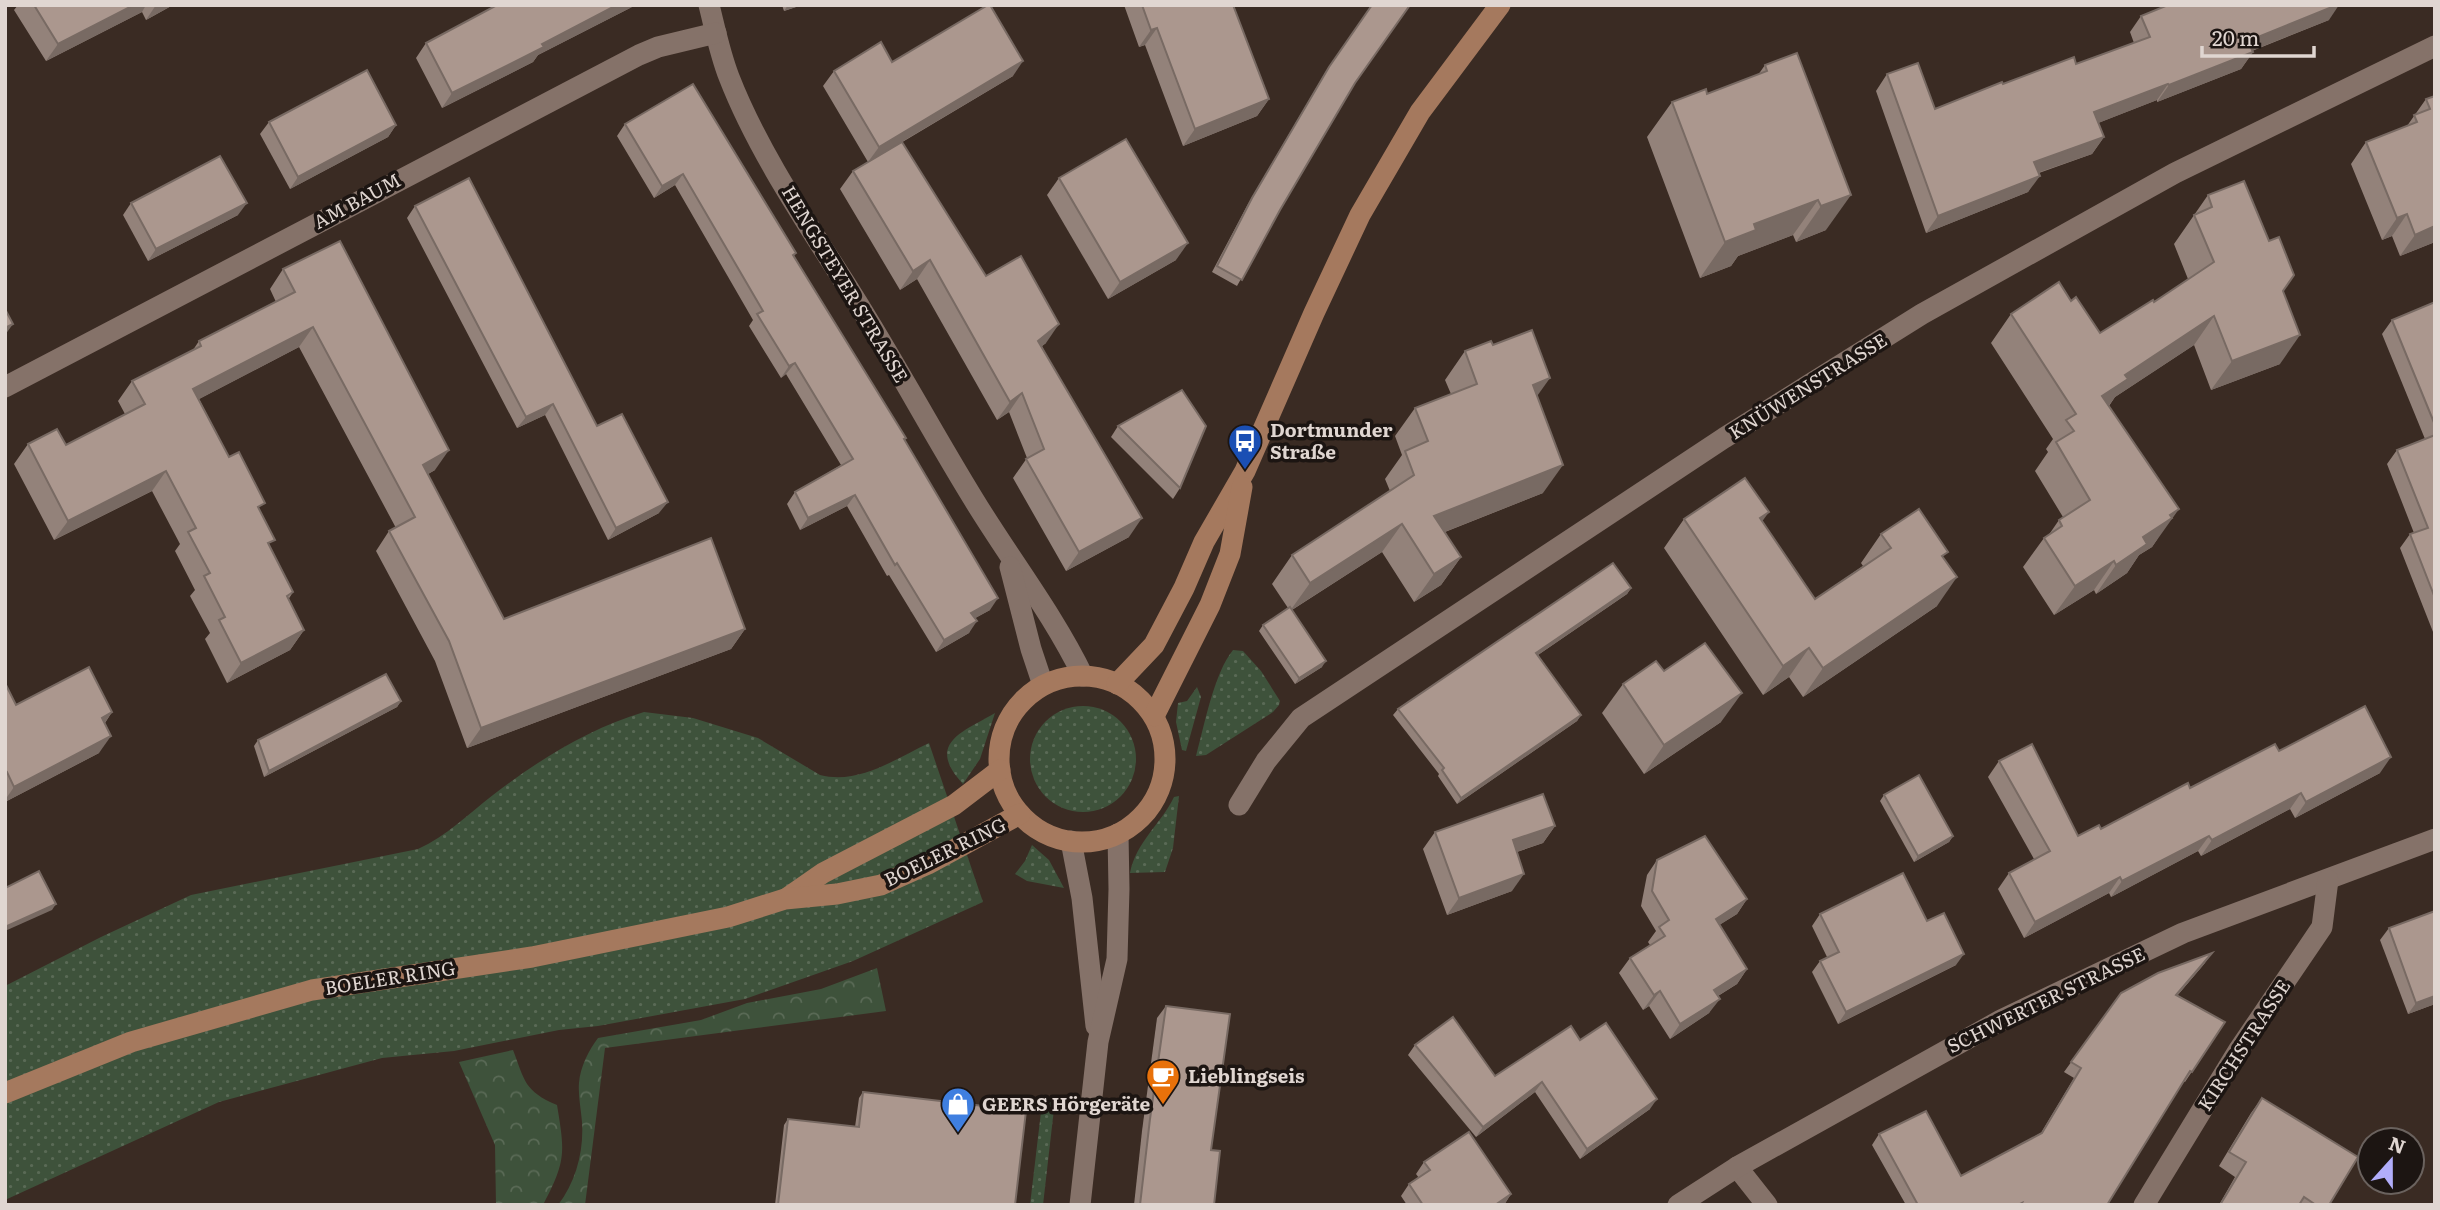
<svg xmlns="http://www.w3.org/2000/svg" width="2440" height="1210" font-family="Literata,serif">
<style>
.grass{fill:url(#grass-dots)}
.forest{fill:url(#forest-crowns)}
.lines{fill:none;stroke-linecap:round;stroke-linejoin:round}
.minor{stroke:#857269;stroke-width:21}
.major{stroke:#a5795e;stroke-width:21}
.wall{fill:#93827a}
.shaded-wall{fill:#786a63}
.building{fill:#ab978e;stroke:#786a63;stroke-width:2}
.labels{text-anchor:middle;stroke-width:7;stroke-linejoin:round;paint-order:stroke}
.street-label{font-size:19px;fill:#e0d6d1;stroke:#1c1512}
.poi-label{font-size:19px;font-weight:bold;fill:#e0d6d1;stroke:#1c1512;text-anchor:start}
</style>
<defs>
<pattern id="grass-dots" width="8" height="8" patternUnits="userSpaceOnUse" patternTransform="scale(1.75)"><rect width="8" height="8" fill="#3e523b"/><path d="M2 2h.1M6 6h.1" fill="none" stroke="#5a6a56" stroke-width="1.8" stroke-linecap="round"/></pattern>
<pattern id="forest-crowns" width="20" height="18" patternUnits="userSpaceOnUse" patternTransform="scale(1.75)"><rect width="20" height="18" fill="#3e523b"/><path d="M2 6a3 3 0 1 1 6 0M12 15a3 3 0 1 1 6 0" fill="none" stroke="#5a6a56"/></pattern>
</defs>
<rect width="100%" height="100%" fill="#3a2b23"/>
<g class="grass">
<path d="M1233,650l10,1 18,20 19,30 -1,4 -6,7 -67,43 -10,1c8,-29 18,-83 37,-106z"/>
<polygon points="1197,687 1201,697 1186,751 1182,750 1176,722 1178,703 1187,701"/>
<circle cx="1083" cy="759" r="53"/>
<path d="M644,712l49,6 65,20 62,37c39,10 75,-16 109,-32l54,159 -130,59 -108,38 -147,27 -39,4 -105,21 -72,7 -163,44 -214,98v-214l96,-49 90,-42 227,-46c29,-13 50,-35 75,-54 47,-36 95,-66 151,-83z"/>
<path d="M995,713l-15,46 -17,25c-38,-41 0,-52 32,-71z"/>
<path d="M1179,796l-6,52 -8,24 -35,1c6,-31 31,-49 44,-76z"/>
<polygon points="1032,845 1049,860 1064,888 1027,881 1015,874 1025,861"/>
<polygon points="1043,1095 1055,1100 1043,1205 1030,1205"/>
</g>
<g class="forest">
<path d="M877,968l9,43 -281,37 -20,157h-27c18,-23 26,-54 24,-83 -1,-13 -4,-27 -3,-39 1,-16 10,-33 19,-45l103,-18 46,-17 74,-14z"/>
<path d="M513,1050c12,31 11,41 44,55 8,48 9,56 -14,100h-47l-1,-60 -36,-83z"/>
</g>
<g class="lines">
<g class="minor">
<path d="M709,5c6,24 11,49 20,72 29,75 80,149 123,217 43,68 80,138 122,206 36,59 79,114 109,176"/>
<polyline points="5,387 639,55 658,47 716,33"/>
<polyline points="1010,567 1031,649 1043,685"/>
<polyline points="1239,805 1266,761 1301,718 1724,438 1922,314 2175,173 2435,46"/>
<polyline points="1071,841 1082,898 1096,1026"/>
<polyline points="1737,1167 1767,1205"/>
<polyline points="1080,1205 1098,1042 1117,959 1119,889 1118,834"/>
<polyline points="1678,1205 1737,1167 2001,1020 2183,933 2435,839"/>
<polyline points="2144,1205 2238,1051 2322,927 2328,880"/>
</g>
<g class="major">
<circle cx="1082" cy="759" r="83"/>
<polyline points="1117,684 1154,645 1184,588 1204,542 1245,471 1314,313 1360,215 1420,112 1500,5"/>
<polyline points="1154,716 1210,605 1230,554 1242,487"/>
<polyline points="787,898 823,873 954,805 1000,770"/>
<polyline points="5,1093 131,1042 312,990 532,957 728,917 785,899 837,894 881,885 928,864 1020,814"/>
</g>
</g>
<g class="wall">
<polygon points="18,5 173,5 146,20 142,12 46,61 14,10"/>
<polygon points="782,5 802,5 784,11"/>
<polygon points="1124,5 1233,5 1269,99 1257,116 1183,146 1145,45 1139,47"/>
<polygon points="1372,5 1355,83 1280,210 1237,286 1212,272 1248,204 1325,73"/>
<polygon points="632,7 538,55 533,62 442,108 416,58 426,43"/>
<polygon points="2141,16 2329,20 2252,51 2253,52 2241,69 2157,102 2157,100 2098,123 2104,137 2092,154 2039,173 2028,192 1926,233 1876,91 1887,74 1935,109 2003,84 2076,64 2134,43 2130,32"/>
<polygon points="1797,53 1826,230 1796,242 1793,235 1738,256 1731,266 1700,278 1647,137 1672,102 1707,94 1758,75 1765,65"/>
<polygon points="892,62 1013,76 884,153 986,276 1046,343 1042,346 1129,537 1066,571 1013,478 1027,458 1009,412 997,420 917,279 900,290 840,189 853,171 868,162 823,86 834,71"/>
<polygon points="2435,94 2435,242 2400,256 2392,236 2382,240 2351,164 2366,142 2407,126 2426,99 2433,97"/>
<polygon points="269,122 396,125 388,137 290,189 260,134"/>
<polygon points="625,124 796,253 794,256 906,438 904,440 990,610 975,618 969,633 936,652 889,575 887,576 847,506 800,530 787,504 795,492 841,465 786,374 781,378 749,326 753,320 675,185 654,198 617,136"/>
<polygon points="1059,178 1176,260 1108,299 1047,195"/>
<polygon points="2208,195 2269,241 2283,291 2280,364 2211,390 2194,345 2115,397 2109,406 2158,538 2152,547 2139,555 2127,573 2096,594 2094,590 2054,615 2023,567 2044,538 2048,536 2059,520 2063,517 2035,471 2048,452 2046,449 2053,439 1991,343 2011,314 2071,301 2100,333 2154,302 2188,279 2174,244"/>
<polygon points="131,203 238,215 148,261 123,215"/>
<polygon points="415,206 659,513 608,540 545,415 517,428 407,218"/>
<polygon points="283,269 435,470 428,474 504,619 745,629 731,649 467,748 435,661 376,551 389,531 396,528 299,347 199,399 229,457 260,511 270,547 293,592 288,600 304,630 290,650 227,683 205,639 210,633 190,596 195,590 175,551 180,544 152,491 54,540 14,464 28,444 66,445 125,414 118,401 132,381 193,350 199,341 276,302 270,289"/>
<polygon points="2435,302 2435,637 2400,548 2410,534 2414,533 2387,464 2397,450 2425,439 2382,334 2392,320"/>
<polygon points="1493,345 1537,397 1543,493 1445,532 1461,557 1441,585 1414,602 1382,552 1292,610 1322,667 1295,684 1259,631 1263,625 1288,608 1272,584 1292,555 1390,491 1385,479 1402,455 1395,436 1415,408 1451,394 1445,380 1465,351"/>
<polygon points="1118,426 1180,488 1173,499 1111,437"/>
<polygon points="1684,519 1762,522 1815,599 1863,566 1861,563 1881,534 1944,558 1937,606 1803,697 1789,677 1763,695 1664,548"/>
<polygon points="1631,588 1627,594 1538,655 1581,715 1577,721 1457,804 1438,776 1439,774 1393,715 1398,709"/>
<polygon points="1664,671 1721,722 1644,774 1602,713 1623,684"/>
<polygon points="5,683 16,705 112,712 105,723 99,753 5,802"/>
<polygon points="401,701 397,707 264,777 254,746 258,740"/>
<polygon points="2279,751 2380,773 2295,818 2290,809 2201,856 2198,851 2111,897 2109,893 2024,938 1998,889 2009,873 2034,859 1988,777 1999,761 2078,836 2101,829 2190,788"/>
<polygon points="1884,795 1953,836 1949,842 1914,862 1880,801"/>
<polygon points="1555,826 1543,843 1517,852 1512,891 1447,915 1423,849 1435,832"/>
<polygon points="1657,860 1747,899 1737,914 1719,925 1747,969 1737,984 1718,996 1709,1013 1670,1039 1649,1006 1643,1010 1619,973 1630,958 1650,945 1648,942 1656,931 1641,906 1647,875"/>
<polygon points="2435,911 2435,1004 2408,1014 2380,940 2389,928"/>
<polygon points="1820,914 1927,921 1956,965 1838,1024 1812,972 1820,961 1827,957 1812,926"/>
<polygon points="2205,963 2177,996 2225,1022 2185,1082 2183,1081 2107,1205 1906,1205 1872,1145 1879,1134 1961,1176 2041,1133 2074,1078 2064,1072 2121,993"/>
<polygon points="1166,1006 1211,1150 1214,1205 1134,1205 1142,1131 1157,1018"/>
<polygon points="1580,1040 1650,1109 1580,1159 1535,1092 1476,1137 1408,1055 1415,1045 1495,1076"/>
<polygon points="863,1092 1015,1205 775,1205 784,1125 788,1119 855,1127 859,1098"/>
<polygon points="2262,1098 2329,1205 2219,1205 2235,1177 2219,1166 2251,1113"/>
<polygon points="1424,1162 1511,1194 1504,1205 1407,1205 1401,1196 1409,1184 1419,1178 1416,1174"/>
</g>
<g class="shaded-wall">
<polygon points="134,5 146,5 142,12 46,61 58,44"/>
<polygon points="156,5 173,5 146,20"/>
<polygon points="617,5 633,5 632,7 538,55 533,62 442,108 452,93 542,44"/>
<polygon points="788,5 802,5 784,11"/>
<polygon points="2337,5 2339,5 2329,20 2236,57 2248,41"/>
<polygon points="1157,28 1145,45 1139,47 1151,30"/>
<polygon points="2253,52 2241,69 2157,102 2169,85"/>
<polygon points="1023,61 1013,76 868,162 879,147"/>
<polygon points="2168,84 2157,100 2083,129 2094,112"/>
<polygon points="1269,99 1257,116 1183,146 1195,129"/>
<polygon points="396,125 388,137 290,189 298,177"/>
<polygon points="2104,137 2092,154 2023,178 2034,162"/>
<polygon points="683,174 675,185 654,198 662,186"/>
<polygon points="2040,176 2028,192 1926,233 1938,216"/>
<polygon points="1851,195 1826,230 1796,242 1821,206"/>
<polygon points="1818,200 1793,235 1738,256 1731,266 1700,278 1725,242 1754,224"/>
<polygon points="247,203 238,215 148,261 156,249"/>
<polygon points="2407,214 2392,236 2382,240 2397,218"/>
<polygon points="2435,226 2435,242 2400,256 2415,235"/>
<polygon points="1188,243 1176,260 1108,299 1120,282"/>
<polygon points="930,260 917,279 900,290 913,271"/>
<polygon points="2214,316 2194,345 2115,397 2107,408 2102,396 2125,375"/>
<polygon points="13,324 5,335 5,328"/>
<polygon points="1059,324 1046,343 1025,359 1038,341"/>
<polygon points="313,327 299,347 180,409 193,389"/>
<polygon points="2300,335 2280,364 2211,390 2232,361"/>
<polygon points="795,363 786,374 781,378 789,366"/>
<polygon points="1550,378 1530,406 1533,385"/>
<polygon points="1022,393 1009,412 997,420 1010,402"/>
<polygon points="553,404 545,415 517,428 526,417"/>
<polygon points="449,450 435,470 409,485 423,465"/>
<polygon points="1563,465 1543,493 1414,544 1434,516"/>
<polygon points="166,471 152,491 54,540 68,521"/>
<polygon points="855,495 847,506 800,530 808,518"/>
<polygon points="668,502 659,513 608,540 616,528"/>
<polygon points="2179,509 2152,547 2139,555 2127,573 2096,594 2116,565 2143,537"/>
<polygon points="1769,512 1748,541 1760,518"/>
<polygon points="1142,518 1129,537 1066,571 1079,552"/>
<polygon points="1402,524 1382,552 1290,611 1310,583"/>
<polygon points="1461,557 1441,585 1414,602 1434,574"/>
<polygon points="2114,561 2094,590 2054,615 2075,586"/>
<polygon points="1957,577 1937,606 1803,697 1823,668"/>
<polygon points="1631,588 1627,594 1532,659 1536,653"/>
<polygon points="998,598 990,610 963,625 971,613"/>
<polygon points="977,621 969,633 936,652 944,640"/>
<polygon points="745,629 731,649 467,748 481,728"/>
<polygon points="304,630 290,650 227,683 241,663"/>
<polygon points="1809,648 1789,677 1763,695 1783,666"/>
<polygon points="1326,661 1322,667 1295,684 1299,678"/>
<polygon points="1742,693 1721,722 1644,774 1664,745"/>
<polygon points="401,701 397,707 264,777 269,771"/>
<polygon points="112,712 100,730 102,718"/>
<polygon points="1581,715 1577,721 1457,804 1461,798"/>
<polygon points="111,736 99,753 5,802 5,800 14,787"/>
<polygon points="2391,757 2380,773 2295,818 2306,802"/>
<polygon points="2301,793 2290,809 2201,856 2212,840"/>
<polygon points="1555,826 1543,843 1501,857 1513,840"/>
<polygon points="1953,836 1949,842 1914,862 1918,856"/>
<polygon points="2209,836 2198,851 2111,897 2122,881"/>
<polygon points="1524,874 1512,891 1447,915 1459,898"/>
<polygon points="2120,877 2109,893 2024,938 2035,922"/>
<polygon points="1747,899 1737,914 1705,934 1716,919"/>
<polygon points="56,904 52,910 5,931 5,927"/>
<polygon points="2212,953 2205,963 2169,1005 2176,995"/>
<polygon points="1964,954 1956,965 1838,1024 1846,1012"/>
<polygon points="1747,969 1737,984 1703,1005 1714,990"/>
<polygon points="1660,991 1649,1006 1643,1010 1654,995"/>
<polygon points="2435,996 2435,1004 2408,1014 2416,1003"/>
<polygon points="1720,999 1709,1013 1670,1039 1680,1024"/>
<polygon points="1542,1082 1535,1092 1476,1137 1483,1127"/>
<polygon points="1657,1099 1650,1109 1580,1159 1587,1149"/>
<polygon points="1511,1194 1504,1205 1495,1205"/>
</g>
<g class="building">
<polygon points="34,5 134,5 58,44"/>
<polygon points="497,5 617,5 542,44 544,47 452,93 426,43"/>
<polygon points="988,5 990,5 1023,61 879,147 834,71 881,42 892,62"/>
<polygon points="1142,5 1233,5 1269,99 1195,129 1157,28 1151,30"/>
<polygon points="1372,5 1410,5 1355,83 1280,210 1242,280 1217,266 1252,198 1329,67"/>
<polygon points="2168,5 2337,5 2248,41 2253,52 2169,85 2168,84 2094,112 2104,137 2034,162 2040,176 1938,216 1887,74 1918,63 1935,109 2002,82 2003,84 2074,57 2076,64 2150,37 2141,16"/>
<polygon points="1797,53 1851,195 1821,206 1818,200 1754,224 1756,230 1725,242 1672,102 1706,89 1707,94 1767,71 1765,65"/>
<polygon points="367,70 396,125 298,177 269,122"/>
<polygon points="693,84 796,253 793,255 906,438 904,439 998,598 971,613 977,621 944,640 897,563 895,565 855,495 808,518 795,492 853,459 795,363 789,366 757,314 763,311 683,174 662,186 625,124"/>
<polygon points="2435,96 2435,226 2415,235 2407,214 2397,218 2366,142 2417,122 2414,115 2430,109 2426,99"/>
<polygon points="1126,139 1188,243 1120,282 1059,178"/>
<polygon points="902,142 986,276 1021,256 1059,324 1038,341 1142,518 1079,552 1026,459 1044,449 1022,393 1010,402 930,260 913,271 853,171"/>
<polygon points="220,156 247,203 156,249 131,203"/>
<polygon points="469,178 597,426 622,414 668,502 616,528 553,404 526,417 415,206"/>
<polygon points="2244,181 2269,241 2279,237 2294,275 2283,291 2300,335 2232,361 2214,316 2125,375 2128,379 2102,396 2179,509 2170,515 2172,518 2143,537 2147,544 2116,565 2114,561 2075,586 2044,538 2062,526 2059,520 2090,500 2056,442 2074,431 2066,420 2076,414 2011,314 2059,282 2071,301 2076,297 2100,333 2153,300 2154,302 2214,262 2194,215 2212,207 2208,195"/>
<polygon points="340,241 449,450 423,465 504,619 711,538 745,629 481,728 449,641 389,531 415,517 313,327 193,389 229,457 239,452 265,503 258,507 275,540 268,543 293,592 287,596 304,630 241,663 219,620 225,617 204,576 210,573 188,532 196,528 166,471 68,521 28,444 57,429 66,445 145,404 132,381 201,346 199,341 295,292 283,269"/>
<polygon points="2435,302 2435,425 2392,320"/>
<polygon points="5,309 13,324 5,328"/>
<polygon points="1532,330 1550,378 1533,385 1563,465 1434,516 1461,557 1434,574 1402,524 1310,583 1292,555 1414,475 1405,451 1428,441 1415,408 1477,384 1465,351 1491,341 1493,345"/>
<polygon points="1182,390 1206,426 1180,488 1118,426"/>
<polygon points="2435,435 2435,598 2410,534 2428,528 2397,450"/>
<polygon points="1745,478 1769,512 1760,518 1815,599 1891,548 1881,534 1919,509 1948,552 1942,556 1957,577 1823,668 1809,648 1783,666 1684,519"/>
<polygon points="1613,563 1631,588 1536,653 1581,715 1461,798 1442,770 1444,768 1398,709"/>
<polygon points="1290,607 1326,661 1299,678 1263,625"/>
<polygon points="1705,643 1742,693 1664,745 1623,684 1656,661 1664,671"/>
<polygon points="89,667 112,712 102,718 111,736 14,787 7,772 5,773 5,683 16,705"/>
<polygon points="386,674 401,701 269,771 258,740"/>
<polygon points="2365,706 2391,757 2306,802 2301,793 2212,840 2209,836 2122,881 2120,877 2035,922 2009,873 2050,851 1999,761 2032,744 2078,836 2099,825 2101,829 2188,783 2190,788 2275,744 2279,751"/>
<polygon points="1919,775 1953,836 1918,856 1884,795"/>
<polygon points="1543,794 1555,826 1513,840 1524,874 1459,898 1435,832"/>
<polygon points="1705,836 1747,899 1716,919 1747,969 1714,990 1720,999 1680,1024 1660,991 1654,995 1630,958 1665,936 1659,927 1669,920 1652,891 1657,860"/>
<polygon points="39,871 56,904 5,927 5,888"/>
<polygon points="1903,873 1927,921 1944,913 1964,954 1846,1012 1820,961 1839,952 1820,914"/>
<polygon points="2435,911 2435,996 2416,1003 2389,928"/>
<polygon points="2212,953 2176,995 2225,1022 2192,1072 2190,1071 2107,1205 2021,1205 2022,1203 2018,1205 1918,1205 1879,1134 1926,1111 1961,1176 2042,1133 2081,1068 2071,1062 2121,993 2158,973"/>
<polygon points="1166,1006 1230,1014 1211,1150 1220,1151 1214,1205 1140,1205 1150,1119"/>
<polygon points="1453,1017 1495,1076 1571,1026 1580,1040 1606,1023 1657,1099 1587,1149 1542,1082 1483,1127 1415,1045"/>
<polygon points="863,1092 1026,1111 1015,1205 778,1205 788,1119 859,1127"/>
<polygon points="2262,1098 2358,1157 2329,1205 2316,1205 2304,1197 2299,1205 2220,1205 2246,1162 2229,1152"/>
<polygon points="1469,1132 1511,1194 1495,1205 1423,1205 1409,1184 1430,1170 1424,1162"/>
</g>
<defs>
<g id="bus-pin" transform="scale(1.75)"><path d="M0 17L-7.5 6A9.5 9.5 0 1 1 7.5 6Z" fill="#1a4fb4" stroke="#1c1512"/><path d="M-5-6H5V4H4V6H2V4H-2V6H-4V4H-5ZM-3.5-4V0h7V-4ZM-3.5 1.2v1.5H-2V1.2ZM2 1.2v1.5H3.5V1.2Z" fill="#fff"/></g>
<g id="cafe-pin" transform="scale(1.75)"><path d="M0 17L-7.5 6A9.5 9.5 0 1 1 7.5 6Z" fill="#e8710a" stroke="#1c1512"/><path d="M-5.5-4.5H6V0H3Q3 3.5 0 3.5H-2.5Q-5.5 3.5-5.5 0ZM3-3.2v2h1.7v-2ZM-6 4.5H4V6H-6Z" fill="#fff"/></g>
<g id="shop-pin" transform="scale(1.75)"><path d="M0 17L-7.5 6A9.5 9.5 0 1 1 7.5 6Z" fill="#3f7fe0" stroke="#1c1512"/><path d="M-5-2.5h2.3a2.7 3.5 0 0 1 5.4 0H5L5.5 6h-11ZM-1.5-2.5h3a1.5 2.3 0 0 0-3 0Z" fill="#fff"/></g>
</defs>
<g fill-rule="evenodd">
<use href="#bus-pin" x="1245" y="441"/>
<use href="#cafe-pin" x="1163" y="1076"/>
<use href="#shop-pin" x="958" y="1104"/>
</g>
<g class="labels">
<g class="street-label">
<text transform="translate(357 201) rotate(-28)" y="7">AM BAUM</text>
<text transform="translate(845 284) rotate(59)" y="7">HENGSTEYER STRASSE</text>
<text transform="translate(1808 386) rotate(-32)" y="7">KNÜWENSTRASSE</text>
<text transform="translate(945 852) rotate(-26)" y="7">BOELER RING</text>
<text transform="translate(390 978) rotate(-9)" y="7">BOELER RING</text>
<text transform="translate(2046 1000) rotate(-26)" y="7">SCHWERTER STRASSE</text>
<text transform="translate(2244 1045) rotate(-57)" y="7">KIRCHSTRASSE</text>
</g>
<g class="poi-label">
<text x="1270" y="437">Dortmunder<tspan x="1270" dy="22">Straße</tspan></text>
<text x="1188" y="1083">Lieblingseis</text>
<text x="982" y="1111">GEERS Hörgeräte</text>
</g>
</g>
<rect width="2440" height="1210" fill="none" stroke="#e0d6d1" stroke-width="14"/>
<g transform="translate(2391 1161) rotate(21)"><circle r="33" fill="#1c1512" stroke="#6a625e" stroke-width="2"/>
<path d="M0-5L12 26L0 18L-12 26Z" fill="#b1adfa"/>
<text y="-10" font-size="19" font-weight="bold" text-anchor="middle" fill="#e0d6d1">N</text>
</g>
<path d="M2202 46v10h112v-10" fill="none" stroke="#e0d6d1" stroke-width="3.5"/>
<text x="2212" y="46" font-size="21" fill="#e0d6d1" stroke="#1c1512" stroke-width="5" paint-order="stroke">20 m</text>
</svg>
